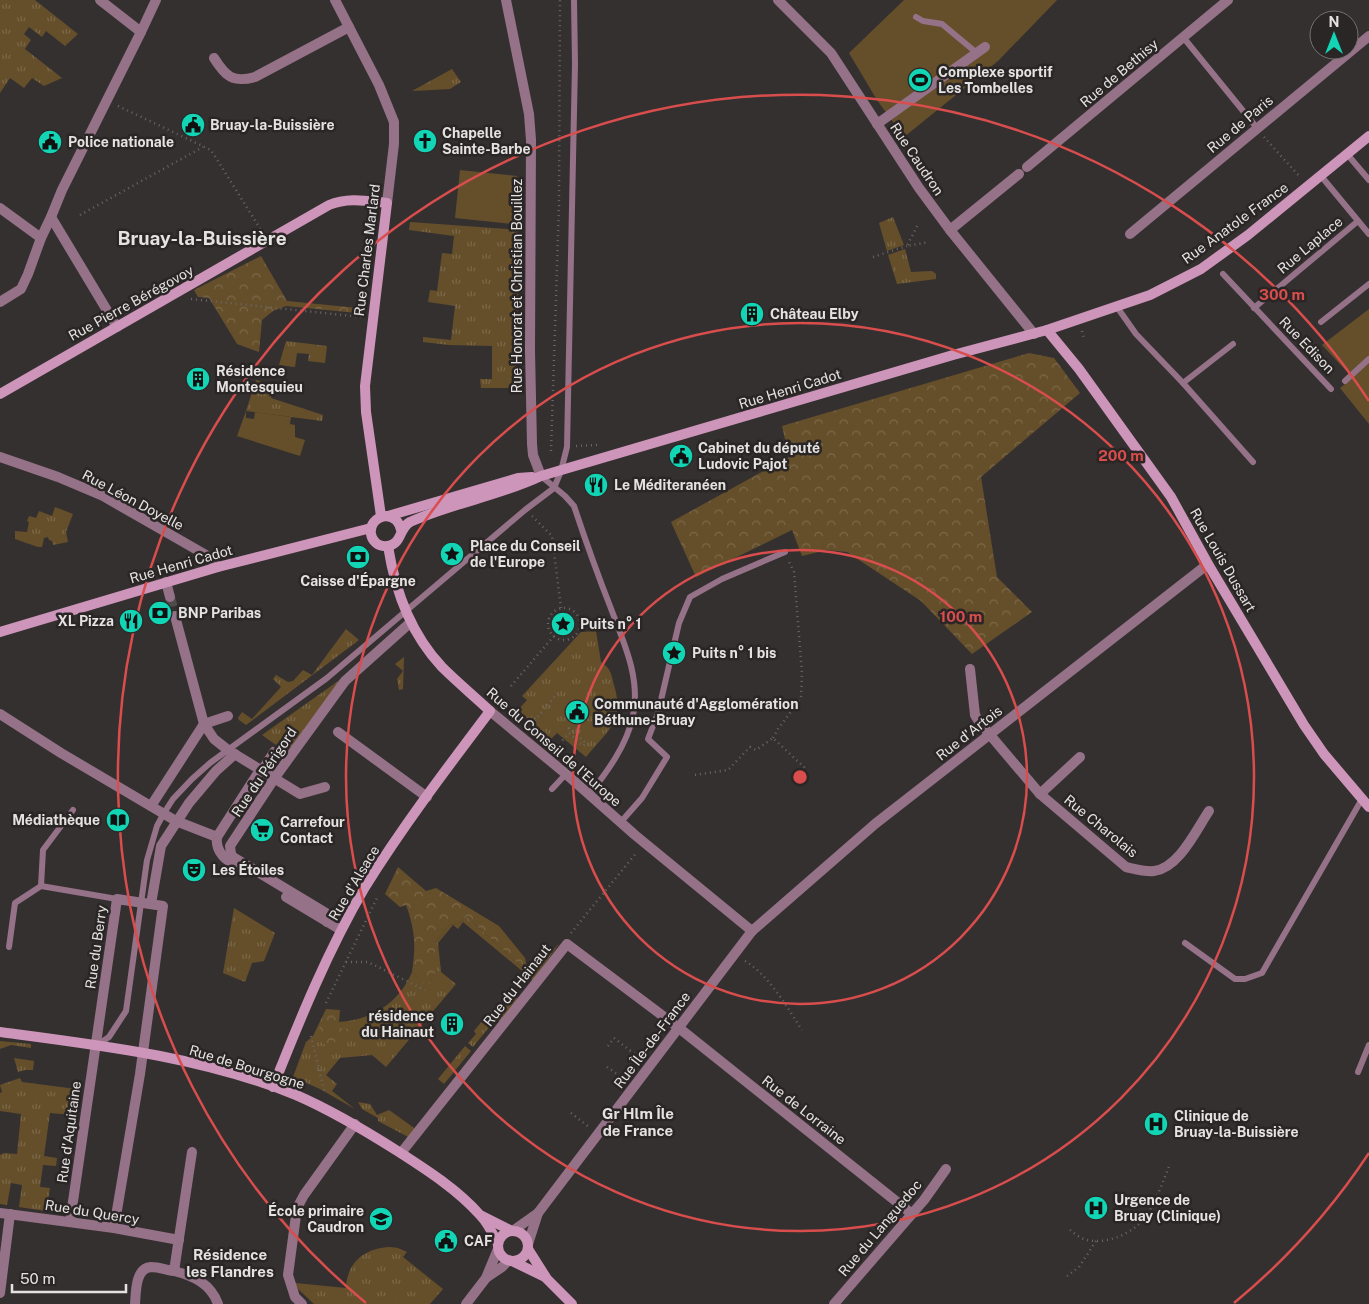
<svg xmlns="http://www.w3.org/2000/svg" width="1369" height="1304" font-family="'Public Sans',sans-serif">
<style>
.grass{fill:url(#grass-tufts)}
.forest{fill:url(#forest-crowns)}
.garden{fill:#654f2a}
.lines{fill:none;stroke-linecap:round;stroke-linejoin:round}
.street-tunnel{stroke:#4f4b4b;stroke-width:10;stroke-dasharray:10 5;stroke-linecap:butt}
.path{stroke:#6b6666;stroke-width:2.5;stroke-dasharray:1 4;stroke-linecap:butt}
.lane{stroke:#957288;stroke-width:6}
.street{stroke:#957288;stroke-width:10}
.secondary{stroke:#ce95ba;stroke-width:10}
.ring{fill:none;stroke:#d94d4d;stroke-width:2.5}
.labels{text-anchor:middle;stroke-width:5;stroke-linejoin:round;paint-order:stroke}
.poi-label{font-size:14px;font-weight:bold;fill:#e5e2e2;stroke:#2b2626;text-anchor:start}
.street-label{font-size:14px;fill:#e5e2e2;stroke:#2b2626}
.neighbourhood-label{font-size:15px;font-weight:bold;fill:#e5e2e2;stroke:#2b2626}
.district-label{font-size:19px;font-weight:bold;fill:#e5e2e2;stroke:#2b2626}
.centre{fill:#d94d4d;stroke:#2b2626;stroke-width:2.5}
.ring-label{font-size:15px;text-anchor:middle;font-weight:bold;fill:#d94d4d;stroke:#2b2626;stroke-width:5;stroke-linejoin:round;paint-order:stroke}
</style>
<defs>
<pattern id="grass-tufts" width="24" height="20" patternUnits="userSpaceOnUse" patternTransform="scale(1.25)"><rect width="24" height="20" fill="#654f2a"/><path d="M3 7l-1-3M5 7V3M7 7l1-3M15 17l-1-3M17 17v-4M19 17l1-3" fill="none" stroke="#7b6849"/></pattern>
<pattern id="forest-crowns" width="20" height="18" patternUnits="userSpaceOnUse" patternTransform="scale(1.25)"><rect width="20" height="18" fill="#654f2a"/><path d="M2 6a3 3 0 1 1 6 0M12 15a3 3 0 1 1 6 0" fill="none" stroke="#7b6849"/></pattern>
</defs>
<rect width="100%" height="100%" fill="#353030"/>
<g class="grass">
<polygon points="0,0 35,0 78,34 65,46 46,31 42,37 29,27 24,34 31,40 25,49 62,78 44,86 32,78 24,88 10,78 0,93"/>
<polygon points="452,69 461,82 450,89 412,91"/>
<polygon points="893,217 904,245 887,251 879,223"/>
<polygon points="410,222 519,230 516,388 481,388 480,379 492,379 492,346 449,345 423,342 423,337 451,340 455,306 428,302 430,290 437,291 442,253 452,254 454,236 409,230"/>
<polygon points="905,249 911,272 932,271 936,274 936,279 897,284 888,255"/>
<polygon points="286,341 327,346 325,363 308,361 309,354 297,353 295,367 279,365"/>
<polygon points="256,380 275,386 271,398 323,415 322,421 246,411"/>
<polygon points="55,507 73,514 66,532 68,542 53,545 52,541 49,540 48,537 44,538 42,547 38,547 15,539 15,531 27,532 29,522 27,521 29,516 36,518 39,511 52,516"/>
<polygon points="346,629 359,640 246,725 239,720 238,718 242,712 252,719 281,687 273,679 276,675 288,682 293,681 303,670 312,675"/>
<path d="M596,631l5,31c10,7 10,11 13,23 11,37 -6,45 -28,72l-29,-24 -6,6 -33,-29 9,-10 -5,-4 59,-64z"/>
<polygon points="404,657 403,689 399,690 397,679 403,671 395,664"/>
<polygon points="341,679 290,749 283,750 262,735"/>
<polygon points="234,908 275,933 264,961 252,963 245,982 223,973"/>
<path d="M467,917l61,56 31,-29 -26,36 -70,-58 -5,7 -5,-4 -15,18 3,29 15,12 -70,83 -14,-12 -32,3 -14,17 11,9 -5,7 23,18 -35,-20 -27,-12 13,-35 7,-6 13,-27 14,1 -1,12c33,-2 60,-19 73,-50l15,14 8,-13v-30l14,-18 8,-1z"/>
<polygon points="513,995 518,998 503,1024 489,1013 496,1005 501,1009"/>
<polygon points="486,1016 494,1021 473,1047 468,1043 476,1034 474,1031"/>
<polygon points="0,1041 31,1044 31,1048 11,1045 0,1049"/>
<polygon points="465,1046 471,1051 444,1084 438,1079"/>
<polygon points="14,1058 34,1061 33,1070 25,1070 18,1072"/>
<polygon points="20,1078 22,1082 76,1089 72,1115 50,1113 44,1156 57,1158 56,1166 43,1165 40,1187 50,1188 46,1211 19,1207 22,1185 11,1183 7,1205 0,1204 0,1155 4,1153 17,1154 21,1114 0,1111 0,1093 2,1092 0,1085"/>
<polygon points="358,1102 370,1104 377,1115 389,1110 417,1130 410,1138 378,1121 378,1118 362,1109"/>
<path d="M390,1247l8,1 9,4 -4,5 40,32 -13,15h-116l-16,-15 -3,-6 51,5c1,-26 19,-40 44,-41z"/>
</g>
<g class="forest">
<polygon points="261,256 287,301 358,308 357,313 286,306 273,311 262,320 259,352 237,344 209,298 198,297 194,290"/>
<polygon points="1029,353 1054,358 1080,393 981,477 997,577 1032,612 972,654 921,601 847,552 827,550 802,556 792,530 696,577 671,522 789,457 782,426"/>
<path d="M398,867l28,24 10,-3 63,38 26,32 3,15 -61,-56 -10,7 -8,1 -14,18v30l-8,14 -15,-15c4,-26 3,-42 -6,-67l-6,2 -15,-13z"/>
<polygon points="327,1012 337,1014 335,1027 348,1029 350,1036 337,1038 334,1045 326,1045 314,1038"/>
</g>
<g class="garden">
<polygon points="904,0 1057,0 998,61 904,137 877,100 849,53"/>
<polygon points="460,170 517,176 512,224 455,218"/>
<polygon points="1369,309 1369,424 1340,388 1353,378 1322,345"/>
<polygon points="246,411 246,418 254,419 255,412 291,417 290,424 295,425 295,437 305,440 300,456 237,436"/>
</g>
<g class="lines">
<polyline class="street-tunnel" points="170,597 175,616"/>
<g class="path">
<polyline points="118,106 211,150 261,230"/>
<polyline points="1264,137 1300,177"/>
<polyline points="80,215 203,147"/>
<polyline points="917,226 907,246 929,242"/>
<polyline points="873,257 907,246"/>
<polyline points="191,299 362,317"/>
<polyline points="1082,331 1084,339"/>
<polyline points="576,446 598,445"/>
<polyline points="551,451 559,206 560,0"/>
<polyline points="532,516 552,536 561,608"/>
<circle cx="564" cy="624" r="16"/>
<polyline points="511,686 554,636"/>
<polyline points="528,728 558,693"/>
<polyline points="773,738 778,729 801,698 802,673 794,572 789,562"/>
<polyline points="556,748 569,733 583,746 586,743 569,728 571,726"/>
<polyline points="695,775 728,770 750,747 756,750 773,738 806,769"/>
<polyline points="571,933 637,852"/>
<path d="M745,961c25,15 41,45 57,69"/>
<polyline points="346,962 368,962 425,990"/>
<polyline points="326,1003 378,896"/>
<polyline points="311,1036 325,1094"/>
<polyline points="608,1046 614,1038 641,1059"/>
<polyline points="607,1067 624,1079"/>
<polyline points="571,1113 589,1127"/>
<path d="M1070,1230c5,4 11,9 17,10 23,5 52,-9 63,-30 8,-14 14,-31 20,-46"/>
<polyline points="1067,1276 1079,1267 1096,1241"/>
</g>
<g class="lane">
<polyline points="916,17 923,21 942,24 978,54"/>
<polyline points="1183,37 1257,128"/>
<polyline points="1347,154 1369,180"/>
<polyline points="1321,176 1369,234"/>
<polyline points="1223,274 1331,389"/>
<polyline points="1117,307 1136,334 1183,383 1253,462"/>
<polyline points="1254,308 1358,221"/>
<polyline points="1321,322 1369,284"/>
<polyline points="1345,381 1369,359"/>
<polyline points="1183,383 1233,344"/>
<path d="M541,476l24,20 9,10c11,33 23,67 36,100 13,35 31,71 23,110 -6,29 -26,56 -44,79"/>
<polyline points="260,770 273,750"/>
<polyline points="552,789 566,774"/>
<polyline points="620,823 642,798 667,757 648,739 658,713 679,623 690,597 722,579 785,552"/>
<polyline points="41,886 43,850 73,810"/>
<polyline points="1185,943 1235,979 1245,979 1262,973 1362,799"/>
<polyline points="9,947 15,903 41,886 117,899"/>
<polyline points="97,1045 109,1037 126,1011 147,860 157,826 164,813 173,799 192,779 210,763 327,678 525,510 554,488 561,471 567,447 575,64 574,0"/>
<polyline points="1358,1072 1369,1045"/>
</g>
<g class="street">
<polyline points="100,0 141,32"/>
<polyline points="335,0 379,85 394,122 394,144 387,203"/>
<polyline points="506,0 529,114 531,140 530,351 532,444 533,455 541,476"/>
<polyline points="778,0 831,53 919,188 950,230 1034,334"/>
<path d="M214,58c12,19 19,25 41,19l94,-50"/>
<polyline points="877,124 985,47"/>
<polyline points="1027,167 1228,0"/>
<polyline points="0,208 41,238"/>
<polyline points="51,217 117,327"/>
<polyline points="950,230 1019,174"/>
<polyline points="1130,234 1369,36"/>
<polyline points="0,302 21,289 28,274 41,238 51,217 62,190 141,32 156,0"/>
<polyline points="0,457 58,477 103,496 206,555 218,567"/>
<polyline points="166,582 170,597"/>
<polyline points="175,616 204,724 214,739 228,750 300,794 325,787"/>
<polyline points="970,669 975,715 980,723 1040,794 1080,757"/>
<polyline points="490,711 566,774 635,835 752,931"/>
<polyline points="0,714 61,753 176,821 217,837"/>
<polyline points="338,732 427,797"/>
<path d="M1040,794l86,73c9,2 19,5 28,4 25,-3 42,-41 55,-60"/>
<polyline points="151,806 204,724 228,716"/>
<path d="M237,867c-11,-7 -22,-15 -20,-30l43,-67"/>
<polyline points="286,897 341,930"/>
<polyline points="151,904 161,846 189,803 216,771 235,754"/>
<polyline points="327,922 326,913 233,857 231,854 230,846 276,776 345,681 411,622"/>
<polyline points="401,1153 567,944 679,1028 912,1214"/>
<polyline points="0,1213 114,1228 179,1240"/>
<polyline points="70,1222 117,899 163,906 140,1074 114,1228"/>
<polyline points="514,1230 538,1213 752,931 875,824 1208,564"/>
<polyline points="528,1244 538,1213"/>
<path d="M174,1271c20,5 37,13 44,33"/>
<polyline points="487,1277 502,1267 509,1260"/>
<polyline points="0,1293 10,1214"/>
<path d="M135,1304c1,-11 0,-36 16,-37 7,0 16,3 23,4l18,-119"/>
<polyline points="302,1304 295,1297 288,1275 297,1208 304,1195 355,1124"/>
<polyline points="466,1304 486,1278 498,1249"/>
<polyline points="834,1304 924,1200 946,1169"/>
</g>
<g class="secondary">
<polyline points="1047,330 1079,369 1171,497 1208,564 1304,725 1324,754 1369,807"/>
<path d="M0,394l329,-189c19,-8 38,-4 58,-2l-22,183 1,26 15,104"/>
<polyline points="388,516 518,478 532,477"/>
<path d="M401,530c-2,-9 -6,-13 -15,-14 -23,3 -18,33 2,30 14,-2 11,-18 22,-24 42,-19 89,-26 131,-46l412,-121 94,-25 103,-35 51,-26 47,-34 121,-99"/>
<polyline points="0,632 218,567 371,528"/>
<path d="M0,1032c99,13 203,25 296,63 37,16 70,36 103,57 28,18 59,38 81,63 8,8 13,19 18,29"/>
<path d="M273,1087c27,-68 55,-137 92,-200 38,-61 82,-119 125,-176 -16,-15 -33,-29 -48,-44 -32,-34 -47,-76 -54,-121"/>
<polyline points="482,1216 510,1230"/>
<circle cx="513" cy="1246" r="15"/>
<polyline points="528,1249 547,1279 572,1304"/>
<polyline points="512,1261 545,1277"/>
</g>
</g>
<g class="ring">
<circle cx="800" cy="777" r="227"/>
<circle cx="800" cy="777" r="454"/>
<path d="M1369 1153A682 682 0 0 1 1234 1303M366 1303A682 682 0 1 1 1369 401"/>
</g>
<defs>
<g id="stadium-disc" transform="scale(1.25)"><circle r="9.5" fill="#11d5b4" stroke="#2b2626"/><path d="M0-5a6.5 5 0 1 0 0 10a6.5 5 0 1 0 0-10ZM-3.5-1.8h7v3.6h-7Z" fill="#111"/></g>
<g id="civic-disc" transform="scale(1.25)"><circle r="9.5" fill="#11d5b4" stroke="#2b2626"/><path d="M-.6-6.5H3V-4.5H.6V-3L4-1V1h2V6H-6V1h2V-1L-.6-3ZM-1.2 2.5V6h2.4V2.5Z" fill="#111"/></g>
<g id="church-disc" transform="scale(1.25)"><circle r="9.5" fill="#11d5b4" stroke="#2b2626"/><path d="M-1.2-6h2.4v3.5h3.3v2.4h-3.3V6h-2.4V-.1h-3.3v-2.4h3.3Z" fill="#111"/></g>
<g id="building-disc" transform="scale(1.25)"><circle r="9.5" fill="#11d5b4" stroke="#2b2626"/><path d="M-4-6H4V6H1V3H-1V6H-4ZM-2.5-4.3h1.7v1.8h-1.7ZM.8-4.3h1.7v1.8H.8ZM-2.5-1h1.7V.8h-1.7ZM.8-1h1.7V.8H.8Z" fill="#111"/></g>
<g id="restaurant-disc" transform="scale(1.25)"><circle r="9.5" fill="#11d5b4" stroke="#2b2626"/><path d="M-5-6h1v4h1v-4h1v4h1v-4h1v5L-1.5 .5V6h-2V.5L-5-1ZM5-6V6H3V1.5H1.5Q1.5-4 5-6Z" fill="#111"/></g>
<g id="sight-disc" transform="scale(1.25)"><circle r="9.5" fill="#11d5b4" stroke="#2b2626"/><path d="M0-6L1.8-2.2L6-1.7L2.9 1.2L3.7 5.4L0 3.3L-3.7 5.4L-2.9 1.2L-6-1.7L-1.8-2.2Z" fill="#111"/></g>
<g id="bank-disc" transform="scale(1.25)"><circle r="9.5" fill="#11d5b4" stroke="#2b2626"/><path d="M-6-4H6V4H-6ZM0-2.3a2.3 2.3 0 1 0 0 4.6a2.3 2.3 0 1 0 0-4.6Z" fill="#111"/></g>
<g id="library-disc" transform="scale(1.25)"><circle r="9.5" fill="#11d5b4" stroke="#2b2626"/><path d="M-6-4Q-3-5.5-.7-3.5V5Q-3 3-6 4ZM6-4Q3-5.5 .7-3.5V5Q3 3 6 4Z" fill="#111"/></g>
<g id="supermarket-disc" transform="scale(1.25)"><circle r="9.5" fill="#11d5b4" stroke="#2b2626"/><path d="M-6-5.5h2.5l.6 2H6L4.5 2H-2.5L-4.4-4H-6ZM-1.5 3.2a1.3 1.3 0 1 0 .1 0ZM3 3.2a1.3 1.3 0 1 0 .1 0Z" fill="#111"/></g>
<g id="theatre-disc" transform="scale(1.25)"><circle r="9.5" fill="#11d5b4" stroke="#2b2626"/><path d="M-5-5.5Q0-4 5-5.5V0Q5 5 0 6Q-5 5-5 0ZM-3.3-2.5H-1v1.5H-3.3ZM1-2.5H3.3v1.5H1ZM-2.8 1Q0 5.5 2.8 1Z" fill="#111"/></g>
<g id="hospital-disc" transform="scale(1.25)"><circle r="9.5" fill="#11d5b4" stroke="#2b2626"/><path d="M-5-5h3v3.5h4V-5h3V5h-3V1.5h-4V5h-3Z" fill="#111"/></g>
<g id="school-disc" transform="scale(1.25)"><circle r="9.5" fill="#11d5b4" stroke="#2b2626"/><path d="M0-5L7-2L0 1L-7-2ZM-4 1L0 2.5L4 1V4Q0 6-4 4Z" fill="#111"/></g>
</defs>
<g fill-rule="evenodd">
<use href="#stadium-disc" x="920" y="80"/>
<use href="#civic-disc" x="193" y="125"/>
<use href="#church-disc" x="425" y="141"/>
<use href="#civic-disc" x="50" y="142"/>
<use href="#building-disc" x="752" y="314"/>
<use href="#building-disc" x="198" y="379"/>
<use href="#civic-disc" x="681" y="456"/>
<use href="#restaurant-disc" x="596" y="485"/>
<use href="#sight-disc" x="452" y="554"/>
<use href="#bank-disc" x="358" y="557"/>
<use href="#bank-disc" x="160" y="613"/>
<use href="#restaurant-disc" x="131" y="621"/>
<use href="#sight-disc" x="563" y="624"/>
<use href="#sight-disc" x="674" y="653"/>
<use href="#civic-disc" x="577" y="712"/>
<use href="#library-disc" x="118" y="820"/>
<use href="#supermarket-disc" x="262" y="830"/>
<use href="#theatre-disc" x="194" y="870"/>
<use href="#building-disc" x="452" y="1024"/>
<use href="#hospital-disc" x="1156" y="1124"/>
<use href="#hospital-disc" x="1096" y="1208"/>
<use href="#school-disc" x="381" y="1219"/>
<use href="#civic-disc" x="446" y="1241"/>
</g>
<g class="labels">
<g class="poi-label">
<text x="938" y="77">Complexe sportif<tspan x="938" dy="16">Les Tombelles</tspan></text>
<text x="210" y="130">Bruay-la-Buissière</text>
<text x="442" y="138">Chapelle<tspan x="442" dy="16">Sainte-Barbe</tspan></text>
<text x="68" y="147">Police nationale</text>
<text x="770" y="319">Château Elby</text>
<text x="216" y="376">Résidence<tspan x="216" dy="16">Montesquieu</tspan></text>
<text x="698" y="453">Cabinet du député<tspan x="698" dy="16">Ludovic Pajot</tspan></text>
<text x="614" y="490">Le Méditeranéen</text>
<text x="470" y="551">Place du Conseil<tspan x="470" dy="16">de l'Europe</tspan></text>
<text x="358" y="586" text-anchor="middle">Caisse d'Épargne</text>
<text x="178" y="618">BNP Paribas</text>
<text x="114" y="626" text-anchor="end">XL Pizza</text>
<text x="580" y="629">Puits n° 1</text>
<text x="692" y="658">Puits n° 1 bis</text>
<text x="594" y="709">Communauté d'Agglomération<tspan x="594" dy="16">Béthune-Bruay</tspan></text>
<text x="100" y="825" text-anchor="end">Médiathèque</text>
<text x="280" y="827">Carrefour<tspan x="280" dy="16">Contact</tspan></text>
<text x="212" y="875">Les Étoiles</text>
<text x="434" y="1021" text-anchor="end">résidence<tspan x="434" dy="16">du Hainaut</tspan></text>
<text x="1174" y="1121">Clinique de<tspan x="1174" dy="16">Bruay-la-Buissière</tspan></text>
<text x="1114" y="1205">Urgence de<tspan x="1114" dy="16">Bruay (Clinique)</tspan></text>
<text x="364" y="1216" text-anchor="end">École primaire<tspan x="364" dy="16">Caudron</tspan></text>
<text x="464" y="1246">CAF</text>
</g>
<g class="street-label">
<text transform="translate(1119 73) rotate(-40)" y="5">Rue de Bethisy</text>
<text transform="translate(1240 124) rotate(-40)" y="5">Rue de Paris</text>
<text transform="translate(917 159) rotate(56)" y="5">Rue Caudron</text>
<text transform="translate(1235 223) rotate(-36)" y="5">Rue Anatole France</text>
<text transform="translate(1310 245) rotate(-40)" y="5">Rue Laplace</text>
<text transform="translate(367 250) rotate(-83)" y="5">Rue Charles Marlard</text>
<text transform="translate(517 286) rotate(-90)" y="5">Rue Honorat et Christian Bouillez</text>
<text transform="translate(131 303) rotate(-29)" y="5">Rue Pierre Bérégovoy</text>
<text transform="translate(1307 345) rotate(46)" y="5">Rue Edison</text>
<text transform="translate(790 389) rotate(-17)" y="5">Rue Henri Cadot</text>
<text transform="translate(133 500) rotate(28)" y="5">Rue Léon Doyelle</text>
<text transform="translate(1223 560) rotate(60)" y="5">Rue Louis Dussart</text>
<text transform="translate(181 564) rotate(-16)" y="5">Rue Henri Cadot</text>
<text transform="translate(969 733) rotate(-38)" y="5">Rue d'Artois</text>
<text transform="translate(554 747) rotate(41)" y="5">Rue du Conseil de l'Europe</text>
<text transform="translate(264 772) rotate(-56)" y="5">Rue du Périgord</text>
<text transform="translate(1101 826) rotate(39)" y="5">Rue Charolais</text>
<text transform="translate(354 883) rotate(-59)" y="5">Rue d'Alsace</text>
<text transform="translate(96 947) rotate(-82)" y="5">Rue du Berry</text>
<text transform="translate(517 985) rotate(-52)" y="5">Rue du Hainaut</text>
<text transform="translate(652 1040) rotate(-53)" y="5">Rue Île-de-France</text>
<text transform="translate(247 1067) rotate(17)" y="5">Rue de Bourgogne</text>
<text transform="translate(804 1110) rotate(38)" y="5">Rue de Lorraine</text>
<text transform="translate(69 1132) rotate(-82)" y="5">Rue d'Aquitaine</text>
<text transform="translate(92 1212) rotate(9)" y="5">Rue du Quercy</text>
<text transform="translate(880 1228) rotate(-50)" y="5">Rue du Languedoc</text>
</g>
<g class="neighbourhood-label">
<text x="638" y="1119">Gr Hlm Île<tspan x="638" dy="17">de France</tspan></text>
<text x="230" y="1260">Résidence<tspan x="230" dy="17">les Flandres</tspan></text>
</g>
<g class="district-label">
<text x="202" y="245">Bruay-la-Buissière</text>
</g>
</g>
<circle cx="800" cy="777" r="8" class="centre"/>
<g class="ring-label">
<text x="1282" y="300">300 m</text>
<text x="1121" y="461">200 m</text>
<text x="961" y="622">100 m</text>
</g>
<g transform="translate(1334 35)"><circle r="24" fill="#2b2626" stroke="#757171"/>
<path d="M0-4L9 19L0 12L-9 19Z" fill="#11d5b4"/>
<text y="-8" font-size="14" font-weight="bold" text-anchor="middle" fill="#e5e2e2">N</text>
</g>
<path d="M12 1284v8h114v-8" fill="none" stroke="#e5e2e2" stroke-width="2.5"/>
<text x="20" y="1284" font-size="15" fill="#e5e2e2" stroke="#2b2626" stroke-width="4" paint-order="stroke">50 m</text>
</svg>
